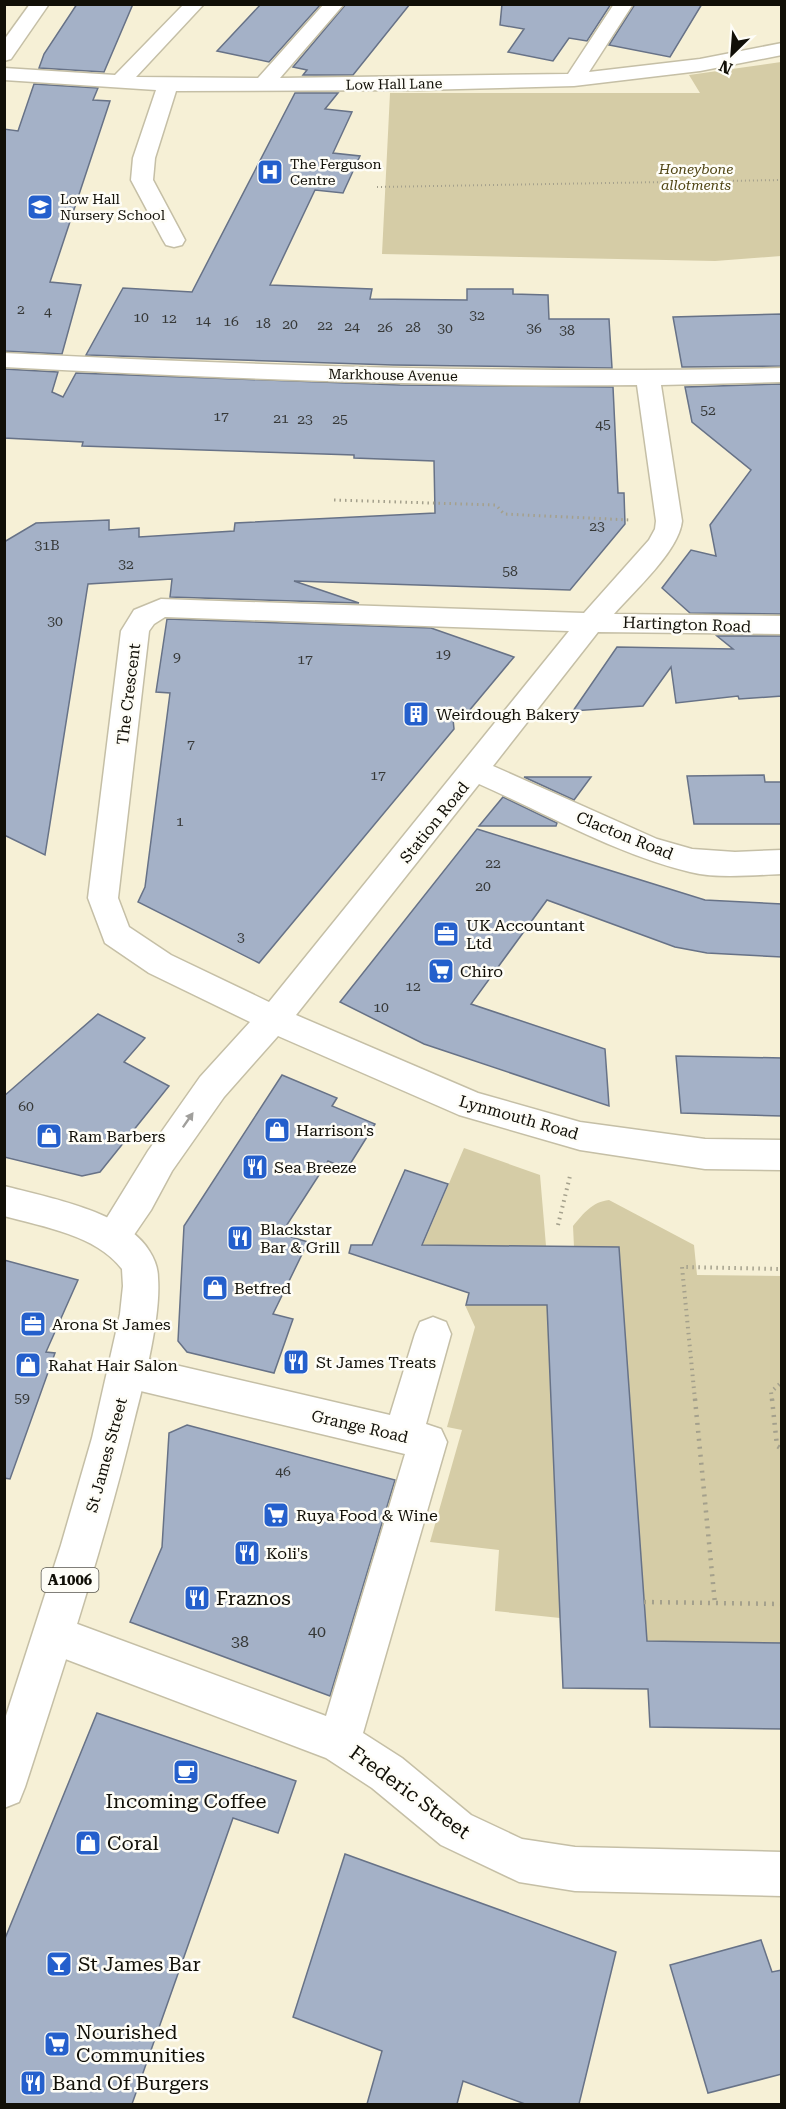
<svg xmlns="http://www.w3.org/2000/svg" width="786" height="2109" font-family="'Roboto Serif',serif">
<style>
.green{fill:#d5cca6}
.building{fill:#a4b1c7;stroke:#677287;stroke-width:1.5}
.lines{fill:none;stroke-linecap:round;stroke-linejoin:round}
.minor-casing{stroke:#c5bfa6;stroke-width:3}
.major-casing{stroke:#c5bfa6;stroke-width:3}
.path-far3{stroke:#a4a08c;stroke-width:2;stroke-dasharray:1 3;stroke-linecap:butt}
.path-far2{stroke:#a4a08c;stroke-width:3;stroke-dasharray:1.5 4;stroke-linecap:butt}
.path-far1{stroke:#a4a08c;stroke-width:4;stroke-dasharray:1.5 4.5;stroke-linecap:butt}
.path{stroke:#a4a08c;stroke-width:4.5;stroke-dasharray:2 6;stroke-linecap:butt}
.minor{fill:#fff;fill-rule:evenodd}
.major{fill:#fff;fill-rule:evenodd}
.oneway{fill:#a09f9c}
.labels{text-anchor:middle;stroke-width:5;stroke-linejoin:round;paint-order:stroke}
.far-street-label{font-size:14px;fill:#110f07;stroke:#fefdf7}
.far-poi-label{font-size:14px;fill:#110f07;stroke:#fefdf7;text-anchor:start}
.far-park-label{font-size:14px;font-style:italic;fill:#504514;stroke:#fefdf7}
.number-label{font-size:14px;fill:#363837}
.shield{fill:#fefdf7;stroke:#58564f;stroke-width:1.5}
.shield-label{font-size:15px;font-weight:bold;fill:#110f07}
.street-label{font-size:16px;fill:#110f07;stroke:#fefdf7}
.poi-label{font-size:16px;fill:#110f07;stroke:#fefdf7;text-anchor:start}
.near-number-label{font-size:16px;fill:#363837}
.near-poi-label{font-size:20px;fill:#110f07;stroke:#fefdf7;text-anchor:start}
.near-street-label{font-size:20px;fill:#110f07;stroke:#fefdf7}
</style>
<rect width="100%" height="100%" fill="#f6f0d6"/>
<g class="green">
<polygon points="781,62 781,256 715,261 382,254 390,93 700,93 689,75"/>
<polygon points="464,1148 540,1175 546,1246 465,1246 411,1273"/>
<path d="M609,1200l85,45 3,30 84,1v367l-134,-2 -73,-394 -1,-21c11,-13 19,-24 36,-26z"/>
<polygon points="465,1305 547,1305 560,1618 495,1611 499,1550 430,1542 462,1430 447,1427 475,1327"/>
</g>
<g class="building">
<polygon points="77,4 133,4 104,72 39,68 44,54"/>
<polygon points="261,4 321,4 269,62 217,51"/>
<polygon points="346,4 410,4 353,75 303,75 307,70 293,67"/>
<polygon points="502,4 611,4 587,41 569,38 553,61 508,52 524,29 500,25"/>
<polygon points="635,4 702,4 670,57 609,45"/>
<polygon points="34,84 98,88 93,100 110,101 50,282 81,285 62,354 4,351 4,129 18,131"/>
<polygon points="295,93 338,93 325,109 352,112 333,153 360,156 343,193 315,190 270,285 372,289 370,299 467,300 467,289 513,289 513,294 548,295 549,319 609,319 612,368 393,365 86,355 123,288 192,292"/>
<polygon points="782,314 782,366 682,367 673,317"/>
<polygon points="4,369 58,372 52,392 63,397 76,373 400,385 613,387 618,493 624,493 625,524 570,590 294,581 359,603 170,597 172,579 88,584 45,855 4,835 4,542 36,523 109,520 109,530 139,528 139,537 234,531 235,523 435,513 434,461 354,458 354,455 82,446 83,442 4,438"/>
<polygon points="782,384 782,614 690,613 662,588 691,550 716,556 710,525 751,470 692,422 685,387"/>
<polygon points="167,619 431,628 514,657 463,718 453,719 454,729 259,963 138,902 145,887 170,693 156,692"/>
<polygon points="717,636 782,636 782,696 739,699 738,696 676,703 671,667 643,706 573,711 617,647 733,649"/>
<polygon points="764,775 765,782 782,782 782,824 694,824 687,776"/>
<polygon points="524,777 591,777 574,800"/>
<polygon points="503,797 557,823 556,826 479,826"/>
<polygon points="477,829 705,900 782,904 782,957 707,953 675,947 547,900 471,1004 605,1049 609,1106 424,1044 340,1002"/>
<polygon points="98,1014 145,1038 124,1062 169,1086 100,1172 82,1176 4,1157 4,1096"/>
<polygon points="676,1056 782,1058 782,1116 681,1113"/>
<polygon points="282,1075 337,1098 332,1106 375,1124 347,1169 328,1161 281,1234 308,1242 273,1314 293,1319 274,1373 187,1352 178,1341 184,1226"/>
<polygon points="405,1170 448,1184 422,1245 619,1247 647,1641 782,1643 782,1729 650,1727 648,1689 563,1688 547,1305 466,1305 469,1293 349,1253 351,1245 372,1245"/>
<polygon points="4,1260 78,1280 46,1352 55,1353 10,1479 4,1478"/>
<polygon points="187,1425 395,1480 330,1696 130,1622 162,1547 169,1433"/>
<polygon points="97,1713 296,1781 278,1833 233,1818 132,2104 4,2104 4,1941"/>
<polygon points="345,1854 616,1952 579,2104 525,2104 463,2081 457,2104 367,2104 382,2051 293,2017"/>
<polygon points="761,1940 772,1972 782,1970 782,2074 708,2093 670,1965"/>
</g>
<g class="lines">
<g class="minor-casing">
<g id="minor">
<polygon points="184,4 204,4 136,77 258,78 324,4 344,4 280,78 568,74 614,4 633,4 589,72 700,59 782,43 782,55 700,71 574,86 419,90 176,91 155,158 153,180 185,240 182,245 174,247 166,245 163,240 131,180 133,158 156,90 4,80 4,68 115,75"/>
<path d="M4,353c260,13 518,21 778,15v14l-121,3 21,136c-3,30 -48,70 -68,93l168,2v18l-184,-2 -105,134 164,73 35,10 43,3 47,-2v24c-30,1 -63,5 -92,-2 -72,-17 -143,-58 -211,-88l-183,231 182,78 102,29 125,17 77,1v30l-77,-1 -125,-19 -121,-35 -181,-79 -54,61 -52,74 -21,39 -26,38 -12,4 -12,-4 -6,-11 53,-86 52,-74 50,-55 -101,-49 -44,-30 -17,-45 33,-267 13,-21 27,-11 423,14 65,-73 6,-11 1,-8 -19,-136c-211,2 -422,-7 -633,-18zM165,617l404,14 -300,371 -98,-47 -42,-28 -11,-29 31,-267 5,-7z"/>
<polygon points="433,1317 446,1322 451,1334 426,1424 441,1429 447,1442 363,1733 402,1758 471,1815 522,1839 575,1847 782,1852 782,1896 575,1891 519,1882 441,1845 372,1788 326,1758 39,1649 33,1635 39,1621 53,1615 326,1716 405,1454 128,1388 115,1383 109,1371 115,1359 128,1354 390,1415 415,1334 420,1322"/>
</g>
</g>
<g class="major-casing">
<g id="major">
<polygon points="30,4 49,4 11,59 4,61 4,40"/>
<path d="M4,1186c42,11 124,26 146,66 5,8 8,17 8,26 3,39 -14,104 -24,143 -30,124 -70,245 -109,366l-6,15 -15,6v-86l57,-177 31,-107 28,-124 3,-28 -1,-17c-26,-34 -78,-42 -118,-53z"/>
</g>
</g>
<polyline class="path-far3" points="377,187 782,180"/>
<polyline class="path-far2" points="334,500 496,505 504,514 630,520"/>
<g class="path-far1">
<polyline points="558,1225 570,1176"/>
<polyline points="695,1400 682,1267 782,1269"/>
<polyline points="772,1400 771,1392 782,1382"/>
</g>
<g class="path">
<polyline points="695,1399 715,1604"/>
<polyline points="772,1399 777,1446 782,1449"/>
<polyline points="644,1602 782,1604"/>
</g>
<use href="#minor" class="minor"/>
<use href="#major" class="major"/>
</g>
<defs><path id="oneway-solid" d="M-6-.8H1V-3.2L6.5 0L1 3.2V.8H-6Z" transform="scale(1.5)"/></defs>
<use class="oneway" href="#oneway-solid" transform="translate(188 1120) rotate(-55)"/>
<defs>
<g id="hospital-square" transform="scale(1.35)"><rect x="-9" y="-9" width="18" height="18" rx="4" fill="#245fcc" stroke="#fefdf7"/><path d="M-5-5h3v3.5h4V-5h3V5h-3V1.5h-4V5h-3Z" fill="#fff"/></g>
<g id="school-square" transform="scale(1.35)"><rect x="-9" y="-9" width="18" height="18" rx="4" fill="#245fcc" stroke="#fefdf7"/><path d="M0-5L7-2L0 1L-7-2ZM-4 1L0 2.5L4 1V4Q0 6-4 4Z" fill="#fff"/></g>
<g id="building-square" transform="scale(1.35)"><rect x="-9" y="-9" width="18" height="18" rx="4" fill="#245fcc" stroke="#fefdf7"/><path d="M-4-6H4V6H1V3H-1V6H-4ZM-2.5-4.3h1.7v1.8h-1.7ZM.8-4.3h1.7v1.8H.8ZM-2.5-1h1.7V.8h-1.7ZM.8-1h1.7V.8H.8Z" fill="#fff"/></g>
<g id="office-square" transform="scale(1.35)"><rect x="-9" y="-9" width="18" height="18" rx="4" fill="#245fcc" stroke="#fefdf7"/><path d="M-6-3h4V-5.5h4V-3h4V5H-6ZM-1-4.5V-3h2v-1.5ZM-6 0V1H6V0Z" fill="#fff"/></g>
<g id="supermarket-square" transform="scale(1.35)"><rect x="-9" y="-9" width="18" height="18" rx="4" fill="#245fcc" stroke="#fefdf7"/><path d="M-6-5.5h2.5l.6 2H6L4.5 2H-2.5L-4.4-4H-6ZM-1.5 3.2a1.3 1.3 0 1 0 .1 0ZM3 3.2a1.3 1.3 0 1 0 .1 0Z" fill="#fff"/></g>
<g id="shop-square" transform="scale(1.35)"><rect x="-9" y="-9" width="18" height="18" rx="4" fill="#245fcc" stroke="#fefdf7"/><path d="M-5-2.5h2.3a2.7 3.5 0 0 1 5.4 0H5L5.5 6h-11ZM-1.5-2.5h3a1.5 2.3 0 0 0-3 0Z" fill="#fff"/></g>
<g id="restaurant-square" transform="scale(1.35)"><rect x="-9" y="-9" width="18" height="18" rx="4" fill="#245fcc" stroke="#fefdf7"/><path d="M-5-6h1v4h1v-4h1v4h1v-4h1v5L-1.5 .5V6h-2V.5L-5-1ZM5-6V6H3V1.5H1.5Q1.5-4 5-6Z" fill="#fff"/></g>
<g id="cafe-square" transform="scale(1.35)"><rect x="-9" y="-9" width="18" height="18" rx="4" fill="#245fcc" stroke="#fefdf7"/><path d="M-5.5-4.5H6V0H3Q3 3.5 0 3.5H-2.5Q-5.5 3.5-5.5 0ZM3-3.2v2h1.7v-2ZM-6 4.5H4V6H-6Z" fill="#fff"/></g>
<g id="bar-square" transform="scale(1.35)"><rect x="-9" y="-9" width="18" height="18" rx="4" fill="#245fcc" stroke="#fefdf7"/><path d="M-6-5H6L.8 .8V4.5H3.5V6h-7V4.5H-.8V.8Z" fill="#fff"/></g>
</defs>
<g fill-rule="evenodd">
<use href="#hospital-square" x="270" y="172"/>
<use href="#school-square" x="40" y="207"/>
<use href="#building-square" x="416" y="714"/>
<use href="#office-square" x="446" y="934"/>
<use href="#supermarket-square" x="441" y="971"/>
<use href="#shop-square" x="277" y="1130"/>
<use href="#shop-square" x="49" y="1136"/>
<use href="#restaurant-square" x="255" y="1167"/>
<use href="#restaurant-square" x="240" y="1238"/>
<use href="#shop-square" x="215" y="1288"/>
<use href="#office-square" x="33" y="1324"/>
<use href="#restaurant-square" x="296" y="1362"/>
<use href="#shop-square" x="28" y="1365"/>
<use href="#supermarket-square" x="276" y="1515"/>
<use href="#restaurant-square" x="247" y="1553"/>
<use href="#restaurant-square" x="197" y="1598"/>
<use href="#cafe-square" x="186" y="1772"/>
<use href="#shop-square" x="88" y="1843"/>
<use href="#bar-square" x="59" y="1964"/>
<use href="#supermarket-square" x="57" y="2044"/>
<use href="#restaurant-square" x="33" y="2083"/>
</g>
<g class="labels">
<g class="far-street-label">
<text transform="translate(394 84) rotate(-1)" y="5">Low Hall Lane</text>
<text transform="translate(393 375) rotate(1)" y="5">Markhouse Avenue</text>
</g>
<g class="far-poi-label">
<text x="290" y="169">The Ferguson<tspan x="290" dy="16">Centre</tspan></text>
<text x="60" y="204">Low Hall<tspan x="60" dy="16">Nursery School</tspan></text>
</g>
<g class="far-park-label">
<text x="696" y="174">Honeybone<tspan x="696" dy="16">allotments</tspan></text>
</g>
<g class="number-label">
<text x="21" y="314">2</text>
<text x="48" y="316">4</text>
<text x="477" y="320">32</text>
<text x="141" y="322">10</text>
<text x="169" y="323">12</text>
<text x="203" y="325">14</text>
<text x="231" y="326">16</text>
<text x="263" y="328">18</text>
<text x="290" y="329">20</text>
<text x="325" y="330">22</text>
<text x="352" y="331">24</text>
<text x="385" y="332">26</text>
<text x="413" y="332">28</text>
<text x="445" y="333">30</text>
<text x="534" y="333">36</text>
<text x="567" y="335">38</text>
<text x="708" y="415">52</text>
<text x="221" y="421">17</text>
<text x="281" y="423">21</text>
<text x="305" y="424">23</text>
<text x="340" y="424">25</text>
<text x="603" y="429">45</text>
<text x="597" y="531">23</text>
<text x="47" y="550">31B</text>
<text x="126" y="569">32</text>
<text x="510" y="576">58</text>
<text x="55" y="626">30</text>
<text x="443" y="659">19</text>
<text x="177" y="662">9</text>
<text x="305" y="664">17</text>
<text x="191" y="749">7</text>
<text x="378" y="780">17</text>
<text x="180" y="826">1</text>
<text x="493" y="868">22</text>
<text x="483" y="891">20</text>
<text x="241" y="942">3</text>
<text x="413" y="991">12</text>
<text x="381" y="1012">10</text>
<text x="26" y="1111">60</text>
<text x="22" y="1403">59</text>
<text x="283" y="1476">46</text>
</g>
<rect class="shield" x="41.5" y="1568" width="57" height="24" rx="4.5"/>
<g class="shield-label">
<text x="70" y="1585">A1006</text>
</g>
<g class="street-label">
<text transform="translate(687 624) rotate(2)" y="6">Hartington Road</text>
<text transform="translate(128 694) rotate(-83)" y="6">The Crescent</text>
<text transform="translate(434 822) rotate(-51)" y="6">Station Road</text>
<text transform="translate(625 835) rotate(22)" y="6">Clacton Road</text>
<text transform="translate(519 1117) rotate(16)" y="6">Lynmouth Road</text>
<text transform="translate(360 1426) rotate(13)" y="6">Grange Road</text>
<text transform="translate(106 1455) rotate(-75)" y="6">St James Street</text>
</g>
<g class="poi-label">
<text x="436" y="720">Weirdough Bakery</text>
<text x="466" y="931">UK Accountant<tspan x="466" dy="18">Ltd</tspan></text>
<text x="460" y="977">Chiro</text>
<text x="296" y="1136">Harrison's</text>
<text x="68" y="1142">Ram Barbers</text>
<text x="274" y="1173">Sea Breeze</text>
<text x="260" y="1235">Blackstar<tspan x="260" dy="18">Bar &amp; Grill</tspan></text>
<text x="234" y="1294">Betfred</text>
<text x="52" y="1330">Arona St James</text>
<text x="316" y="1368">St James Treats</text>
<text x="48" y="1371">Rahat Hair Salon</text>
<text x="296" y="1521">Ruya Food &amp; Wine</text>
<text x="266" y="1559">Koli's</text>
</g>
<g class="near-number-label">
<text x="317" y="1637">40</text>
<text x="240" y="1647">38</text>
</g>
<g class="near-poi-label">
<text x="216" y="1605">Fraznos</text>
<text x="186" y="1808" text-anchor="middle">Incoming Coffee</text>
<text x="107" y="1850">Coral</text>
<text x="78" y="1971">St James Bar</text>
<text x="76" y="2039">Nourished<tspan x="76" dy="23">Communities</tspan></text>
<text x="52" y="2090">Band Of Burgers</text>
</g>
<g class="near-street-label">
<text transform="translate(410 1792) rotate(36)" y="7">Frederic Street</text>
</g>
</g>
<rect width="786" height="2109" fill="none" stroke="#110f07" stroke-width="12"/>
<g transform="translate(732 54) rotate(205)" stroke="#fefdf7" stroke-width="4.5" paint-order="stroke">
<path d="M0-4.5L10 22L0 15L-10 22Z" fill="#110f07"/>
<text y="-9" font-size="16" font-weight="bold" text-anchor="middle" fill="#110f07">N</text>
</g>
</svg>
